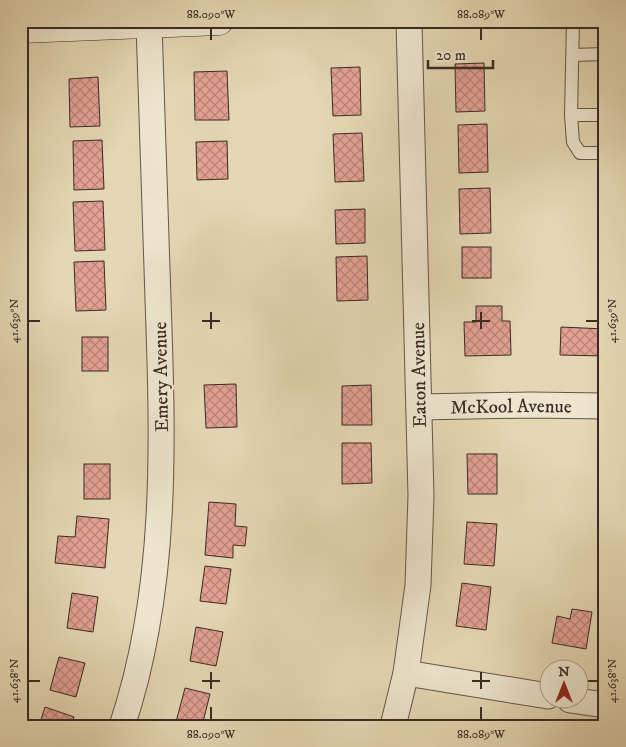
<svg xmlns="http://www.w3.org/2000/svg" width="626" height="747" font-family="'IM FELL DW Pica',serif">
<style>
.building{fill:url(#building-cross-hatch);stroke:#3a2b23}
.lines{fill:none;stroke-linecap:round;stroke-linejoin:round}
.service-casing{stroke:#645647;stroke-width:14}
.minor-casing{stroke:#645647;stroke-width:27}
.secondary-casing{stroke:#3a2b23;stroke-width:29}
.service{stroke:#ede5ce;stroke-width:12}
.minor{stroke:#ede5ce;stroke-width:25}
.secondary{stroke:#ede5ce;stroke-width:28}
.ticks{fill:none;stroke:#3a2b23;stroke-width:2}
.labels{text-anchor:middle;stroke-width:4.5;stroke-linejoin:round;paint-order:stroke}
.street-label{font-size:19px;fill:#3a2b23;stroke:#ede5ce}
.neatline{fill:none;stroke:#3a2b23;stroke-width:2}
.ticks-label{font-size:12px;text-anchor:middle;fill:#3a2b23}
</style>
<defs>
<pattern id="building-cross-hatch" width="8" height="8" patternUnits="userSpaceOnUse" patternTransform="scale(1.25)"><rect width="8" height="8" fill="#e3a193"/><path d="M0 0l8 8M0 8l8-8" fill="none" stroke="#b98378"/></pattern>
</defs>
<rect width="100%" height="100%" fill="#e4d7b3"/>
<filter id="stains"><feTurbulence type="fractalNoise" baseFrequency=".004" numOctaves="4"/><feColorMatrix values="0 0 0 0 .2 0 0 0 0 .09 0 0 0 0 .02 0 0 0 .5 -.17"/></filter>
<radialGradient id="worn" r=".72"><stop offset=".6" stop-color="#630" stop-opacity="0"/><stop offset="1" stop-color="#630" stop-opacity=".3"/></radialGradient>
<g class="building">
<polygon points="484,63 485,111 456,112 455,64"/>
<polygon points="360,67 361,115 333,116 331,68"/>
<polygon points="227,71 229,120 195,120 194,72"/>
<polygon points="98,77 100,126 70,127 69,79"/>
<polygon points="487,124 488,172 459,173 458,125"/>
<polygon points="362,133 364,181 335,182 333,134"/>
<polygon points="102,140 104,189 74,190 73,141"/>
<polygon points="227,141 228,179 197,180 196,142"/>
<polygon points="490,188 491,233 460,234 459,189"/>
<polygon points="103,201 105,250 75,251 73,202"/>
<polygon points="365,209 365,243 336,244 335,210"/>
<rect x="462" y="247" width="29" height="31"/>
<polygon points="367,256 368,300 337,301 336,257"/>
<polygon points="104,261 106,310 76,311 74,262"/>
<polygon points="476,306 502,306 502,321 510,321 511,355 465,356 464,322 476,322"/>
<polygon points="561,327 605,329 605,356 560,355"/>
<rect x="82" y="337" width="26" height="34"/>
<polygon points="236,384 237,427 206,428 204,385"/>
<polygon points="371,385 372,425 342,425 342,386"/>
<polygon points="342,443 371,443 372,483 342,484"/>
<polygon points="467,454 497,454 497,494 468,494"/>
<rect x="84" y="464" width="26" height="35"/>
<polygon points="209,502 236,504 235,526 247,527 245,546 233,545 233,558 205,555"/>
<polygon points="77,516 109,519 105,568 55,563 58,536 75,537"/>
<polygon points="467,522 497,524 494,566 464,564"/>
<polygon points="205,566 231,569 226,604 200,601"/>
<polygon points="462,583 491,587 486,630 456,626"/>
<polygon points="72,593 98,597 93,632 67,628"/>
<polygon points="572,609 592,612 586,649 552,643 557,616 570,619"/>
<polygon points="196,627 223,632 216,666 190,661"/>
<polygon points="59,657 85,663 76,697 50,690"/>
<polygon points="185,688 210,694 202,726 176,722"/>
<polygon points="45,707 74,717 71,726 39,726"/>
</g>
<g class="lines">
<g class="service-casing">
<g id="service">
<polyline points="573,21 571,115 573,142 580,153 605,153"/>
<polyline points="573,55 605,54"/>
<polyline points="571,115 605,115"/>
</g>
</g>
<g class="minor-casing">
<g id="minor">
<path id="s1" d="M419,407l111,-2 75,1"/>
<polyline points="406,673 548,696"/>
<polyline points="570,700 605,705"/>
<path d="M122,726c46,-137 41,-284 36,-427 -3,-92 -6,-183 -9,-275"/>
<polyline points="393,726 406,673 418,585 421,496 409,21"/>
</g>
</g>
<g class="secondary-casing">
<polyline id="secondary" points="21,29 219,21"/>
</g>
<use href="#service" class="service"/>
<use href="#minor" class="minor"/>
<use href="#secondary" class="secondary"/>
</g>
<path class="ticks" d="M211,28v12M481,28v12M211,312v17M481,312v17M28,321h12M202,321h18M472,321h18M586,321h12M211,672v17M481,672v17M28,681h12M202,681h18M472,681h18M586,681h12M211,707v13M481,707v13"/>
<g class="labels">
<g class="street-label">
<text transform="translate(418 375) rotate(-91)" y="7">Eaton Avenue</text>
<text transform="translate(160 377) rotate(-91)" y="7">Emery Avenue</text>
<text dy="7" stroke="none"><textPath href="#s1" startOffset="92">McKool Avenue</textPath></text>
</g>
</g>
<rect width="626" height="747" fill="none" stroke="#e4d7b3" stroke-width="55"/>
<g transform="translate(564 684)"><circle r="24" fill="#ede5ce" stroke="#a59b8a"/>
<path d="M0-4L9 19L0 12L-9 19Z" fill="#8f2418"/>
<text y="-8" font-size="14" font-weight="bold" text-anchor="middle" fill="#3a2b23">N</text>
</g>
<path d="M428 60v8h65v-8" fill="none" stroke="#3a2b23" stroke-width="2.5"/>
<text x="436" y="60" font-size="15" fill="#3a2b23" stroke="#ede5ce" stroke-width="4" paint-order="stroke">20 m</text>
<rect x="28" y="28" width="570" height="692" class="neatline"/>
<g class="ticks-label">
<text x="211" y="18">88.090°W</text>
<text x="481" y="18">88.089°W</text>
<text transform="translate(14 321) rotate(-90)" y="4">41.639°N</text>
<text transform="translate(612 321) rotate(-90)" y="4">41.639°N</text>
<text transform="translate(14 681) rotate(-90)" y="4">41.638°N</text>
<text transform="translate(612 681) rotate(-90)" y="4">41.638°N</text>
<text x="211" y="738">88.090°W</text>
<text x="481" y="738">88.089°W</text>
</g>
<rect width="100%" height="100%" filter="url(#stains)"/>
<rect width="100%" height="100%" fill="url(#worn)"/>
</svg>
